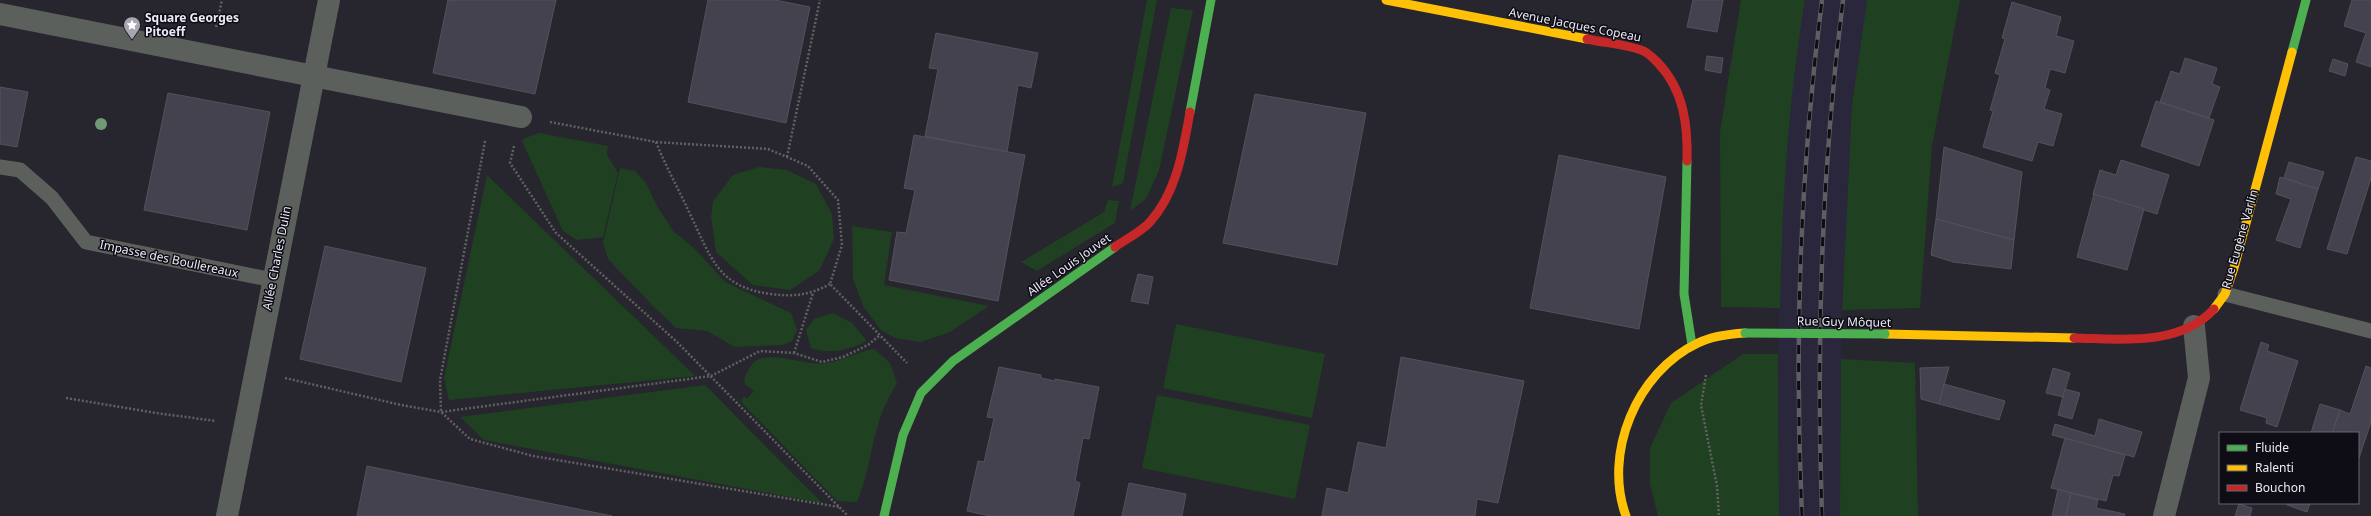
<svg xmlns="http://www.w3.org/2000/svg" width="2371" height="516" font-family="'Noto Sans',sans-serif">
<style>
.built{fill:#2a263b}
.green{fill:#1f4121}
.building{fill:#454250;stroke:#535259}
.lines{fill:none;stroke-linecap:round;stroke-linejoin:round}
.path{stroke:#606262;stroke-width:2.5;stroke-dasharray:2 2;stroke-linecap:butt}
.lane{stroke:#5b605c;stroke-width:15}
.street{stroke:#5b605c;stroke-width:22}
.fast{stroke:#4caf50;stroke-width:9}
.slow{stroke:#ffc107;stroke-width:9}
.jam{stroke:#c62828;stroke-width:9}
.rail-casing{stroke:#5d5e61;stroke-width:4.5}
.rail{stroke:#0e0c14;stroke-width:3;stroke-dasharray:9;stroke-linecap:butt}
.fast-bridge{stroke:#4caf50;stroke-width:9}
.tree{fill:#729875}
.labels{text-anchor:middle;stroke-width:3;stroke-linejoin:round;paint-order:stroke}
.poi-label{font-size:12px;font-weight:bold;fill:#eceaf6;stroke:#0e0c14;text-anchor:start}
.street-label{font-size:12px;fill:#eceaf6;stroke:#0e0c14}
</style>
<rect width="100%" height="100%" fill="#27252e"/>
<polygon class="built" points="1805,0 1867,0 1852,105 1842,310 1840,516 1779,516 1778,354 1781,232 1793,75"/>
<g class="green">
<polygon points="1147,0 1157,0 1123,183 1112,187"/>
<path d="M1741,0h64c-17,102 -23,205 -25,308l-59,-1 -1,-175z"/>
<polygon points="1867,0 1960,0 1932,146 1920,308 1842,310 1852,105"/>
<polygon points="1171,8 1193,10 1159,170 1146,199 1130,211"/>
<polygon points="539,133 608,146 607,155 618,173 603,237 577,240 563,231 522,141 525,138"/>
<polygon points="759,167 787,170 816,184 832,214 834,239 819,271 790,290 753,285 716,252 711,217 713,201 733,175"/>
<polygon points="620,168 635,171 646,183 657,206 674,232 695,249 725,282 791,313 797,330 792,341 782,345 735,347 707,331 676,328 653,306 608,259 603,243"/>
<polygon points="487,175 695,376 449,400 444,378"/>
<polygon points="1108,200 1119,201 1115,223 1037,271 1021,262 1104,212"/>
<polygon points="852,226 892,232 884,285 989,306 950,332 921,342 895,338 881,330 863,306 853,279"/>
<path d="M833,313l19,10 15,18c-20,9 -35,14 -56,7l-5,-18 8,-11z"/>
<polygon points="1176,324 1325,354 1312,418 1163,388"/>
<path d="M874,349l16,14 7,20c-8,14 -15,27 -19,42 -8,26 -10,52 -21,77l-20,-1 -94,-97 -2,-3 3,-5 3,3 7,-8 -9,-7 -1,-6c3,-5 6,-12 10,-16 16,-13 54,5 73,1 16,-3 31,-11 47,-14z"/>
<polygon points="1743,354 1778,354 1779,516 1658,516 1650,484 1650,448 1671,403"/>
<polygon points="1841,359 1915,363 1918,516 1840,516"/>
<polygon points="705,385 822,503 484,440 460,417"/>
<polygon points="1157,395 1310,425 1295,499 1142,468"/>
</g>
<g class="building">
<polygon points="448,0 556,0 535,94 433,73"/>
<polygon points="708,0 775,0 810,7 786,123 688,102"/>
<polygon points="1693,0 1723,0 1717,32 1687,27"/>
<polygon points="2352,0 2371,0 2371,67 2356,62 2366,33 2344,26"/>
<polygon points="2012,2 2061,17 2056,36 2074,41 2065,73 2050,69 2045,88 2050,90 2044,109 2062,114 2053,146 2038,142 2032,161 1983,147 1993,111 1990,110 2000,75 1995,73 2005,39 2002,38"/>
<polygon points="936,33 1038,53 1031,88 1018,85 1007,152 925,136 938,69 929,68"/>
<polygon points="1707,56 1723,58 1721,73 1705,70"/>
<polygon points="2185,58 2217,68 2212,84 2220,87 2209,118 2160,102 2171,71 2180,74"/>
<polygon points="2333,59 2348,64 2345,76 2329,71"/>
<polygon points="0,87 28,92 17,147 0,144"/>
<polygon points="168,93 270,112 247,230 144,210"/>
<polygon points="1255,94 1366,113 1337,265 1223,243"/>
<polygon points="2156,101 2214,120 2199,166 2141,146"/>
<polygon points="914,135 1025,155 998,301 889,280 897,232 906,233 915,190 904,188"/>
<polygon points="1944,147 2022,172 2014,240 1936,219"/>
<polygon points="1559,155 1666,177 1639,329 1530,308"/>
<polygon points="2356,157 2371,161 2371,178 2347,254 2327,249"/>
<polygon points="2121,160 2169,175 2157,214 2093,194 2100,170 2116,175"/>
<polygon points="2289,162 2324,172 2318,189 2284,178"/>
<polygon points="2280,177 2318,189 2300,248 2276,240 2291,199 2276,194"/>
<polygon points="2094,194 2144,209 2127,270 2077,257"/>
<polygon points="1936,219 2014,240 2011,269 1953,262 1931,255"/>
<polygon points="325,246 426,268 401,382 300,359"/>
<polygon points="1138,274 1153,277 1148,304 1131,301"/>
<polygon points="2261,342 2269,345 2267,351 2298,361 2277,427 2266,423 2267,418 2240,410"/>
<polygon points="1401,357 1524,381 1498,503 1477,499 1475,516 1322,516 1327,488 1348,493 1358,442 1386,448"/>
<polygon points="2366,366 2371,368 2371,422 2358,461 2358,433 2332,433 2340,410 2350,414"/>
<polygon points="999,367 1041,375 1041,378 1055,381 1055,379 1099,387 1089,439 1083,438 1075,481 1080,483 1073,516 990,516 967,511 978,461 984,462 994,418 987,417"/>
<polygon points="1949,367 1939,404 1921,399 1920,368"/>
<polygon points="2053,368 2070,373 2063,397 2046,393"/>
<polygon points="1944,384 2005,401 1999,420 1939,404"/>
<polygon points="2065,389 2080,393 2072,419 2058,415"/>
<polygon points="2320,404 2340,410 2332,433 2311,433"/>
<polygon points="2099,419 2142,432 2134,457 2052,435 2055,424 2095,436"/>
<polygon points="2065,438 2125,455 2119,476 2113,475 2106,501 2051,488"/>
<polygon points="367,466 612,516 357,516"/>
<polygon points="1129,483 1186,494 1182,516 1122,516"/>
<polygon points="2058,489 2071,493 2066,516 2052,516"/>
<polygon points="2071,493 2098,500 2096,508 2125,514 2124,516 2066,516"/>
<polygon points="2287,503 2310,503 2307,512 2287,505"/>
<polygon points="2239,504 2252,508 2250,516 2235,516"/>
</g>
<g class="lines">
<g class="path">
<polyline points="216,27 222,0"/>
<polyline points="550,122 656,142 768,149 808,166 838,200 842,245 830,284 907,363"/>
<polyline points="485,141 440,380 441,412 470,439 533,456 839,507"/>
<path d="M656,142c10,25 23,48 34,72 21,43 27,73 81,80 23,3 39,1 59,-10"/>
<polyline points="514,146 510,163 556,233 677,342 848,516"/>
<polyline points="787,157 820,0"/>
<polyline points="794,353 813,293"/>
<polyline points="1706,375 1701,405 1717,486 1719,516"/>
<polyline points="285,378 401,405 441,412 711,376 760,351 794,353 822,362 843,357 868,345 880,335"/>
<polyline points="66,398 156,413 216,421"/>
</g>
<g class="lane">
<polyline points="0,167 20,170 52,198 86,242 273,280"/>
<polyline points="2225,294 2371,331"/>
</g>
<g class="street">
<polyline points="0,14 521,117"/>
<polyline points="227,516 329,0"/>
<polyline points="2164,516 2199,378 2194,326"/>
</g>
<g class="fast">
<polyline points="2292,52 2306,0"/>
<polyline points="1190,112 1211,0"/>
<polyline points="1687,161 1684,294 1692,345"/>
<polyline points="884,516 903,435 921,393 953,361 1115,247"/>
</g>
<g class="slow">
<polyline points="1386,0 1587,39"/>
<polyline points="2214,309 2225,294 2234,268 2292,52"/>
<polyline points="1885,334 2074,338"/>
<path d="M1626,516c-23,-62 10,-144 72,-173 14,-7 31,-9 47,-10"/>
</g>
<g class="jam">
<path d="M1587,39c18,4 37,5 54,11 7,2 13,9 17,13 26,27 30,63 29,98"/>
<path d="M1115,247c11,-8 26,-15 35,-25 27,-30 33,-72 40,-110"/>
<path d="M2074,338c46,1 105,9 140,-29"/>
</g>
<g class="rail-casing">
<g id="rail">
<path d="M1802,516c-8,-172 -2,-345 20,-516"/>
<path d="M1822,516c-6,-173 -1,-344 21,-516"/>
</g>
</g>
<use href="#rail" class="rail"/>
<polyline class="fast-bridge" points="1745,333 1885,334"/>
</g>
<circle class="tree" cx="101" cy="124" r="6"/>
<defs>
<g id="sight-pin" transform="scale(0.9)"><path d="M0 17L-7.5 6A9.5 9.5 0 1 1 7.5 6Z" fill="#a7a5b0" stroke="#0e0c14"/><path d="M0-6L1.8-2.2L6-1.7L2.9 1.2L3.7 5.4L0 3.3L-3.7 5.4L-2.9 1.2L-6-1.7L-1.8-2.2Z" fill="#fff"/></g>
</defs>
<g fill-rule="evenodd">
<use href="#sight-pin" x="132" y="25"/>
</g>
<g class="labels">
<g class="poi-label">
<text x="145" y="22">Square Georges<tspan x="145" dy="14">Pitoeff</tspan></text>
</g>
<g class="street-label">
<text transform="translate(1575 25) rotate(11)" y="4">Avenue Jacques Copeau</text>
<text transform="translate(2240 239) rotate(-74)" y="4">Rue Eugène Varlin</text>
<text transform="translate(277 258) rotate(-79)" y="4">Allée Charles Dulin</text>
<text transform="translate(169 259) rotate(12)" y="4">Impasse des Boullereaux</text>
<text transform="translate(1069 265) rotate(-35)" y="4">Allée Louis Jouvet</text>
<text transform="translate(1844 322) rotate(1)" y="4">Rue Guy Môquet</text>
</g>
</g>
<rect x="2219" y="432" width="140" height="72" fill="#0e0c14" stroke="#67656e"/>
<rect x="2227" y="445" width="20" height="6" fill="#4caf50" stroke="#67656e"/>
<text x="2255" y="452" font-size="12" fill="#eceaf6">Fluide</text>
<rect x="2227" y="465" width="20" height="6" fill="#ffc107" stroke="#67656e"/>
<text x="2255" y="472" font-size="12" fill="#eceaf6">Ralenti</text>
<rect x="2227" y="485" width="20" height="6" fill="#c62828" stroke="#67656e"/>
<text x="2255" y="492" font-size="12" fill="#eceaf6">Bouchon</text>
</svg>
